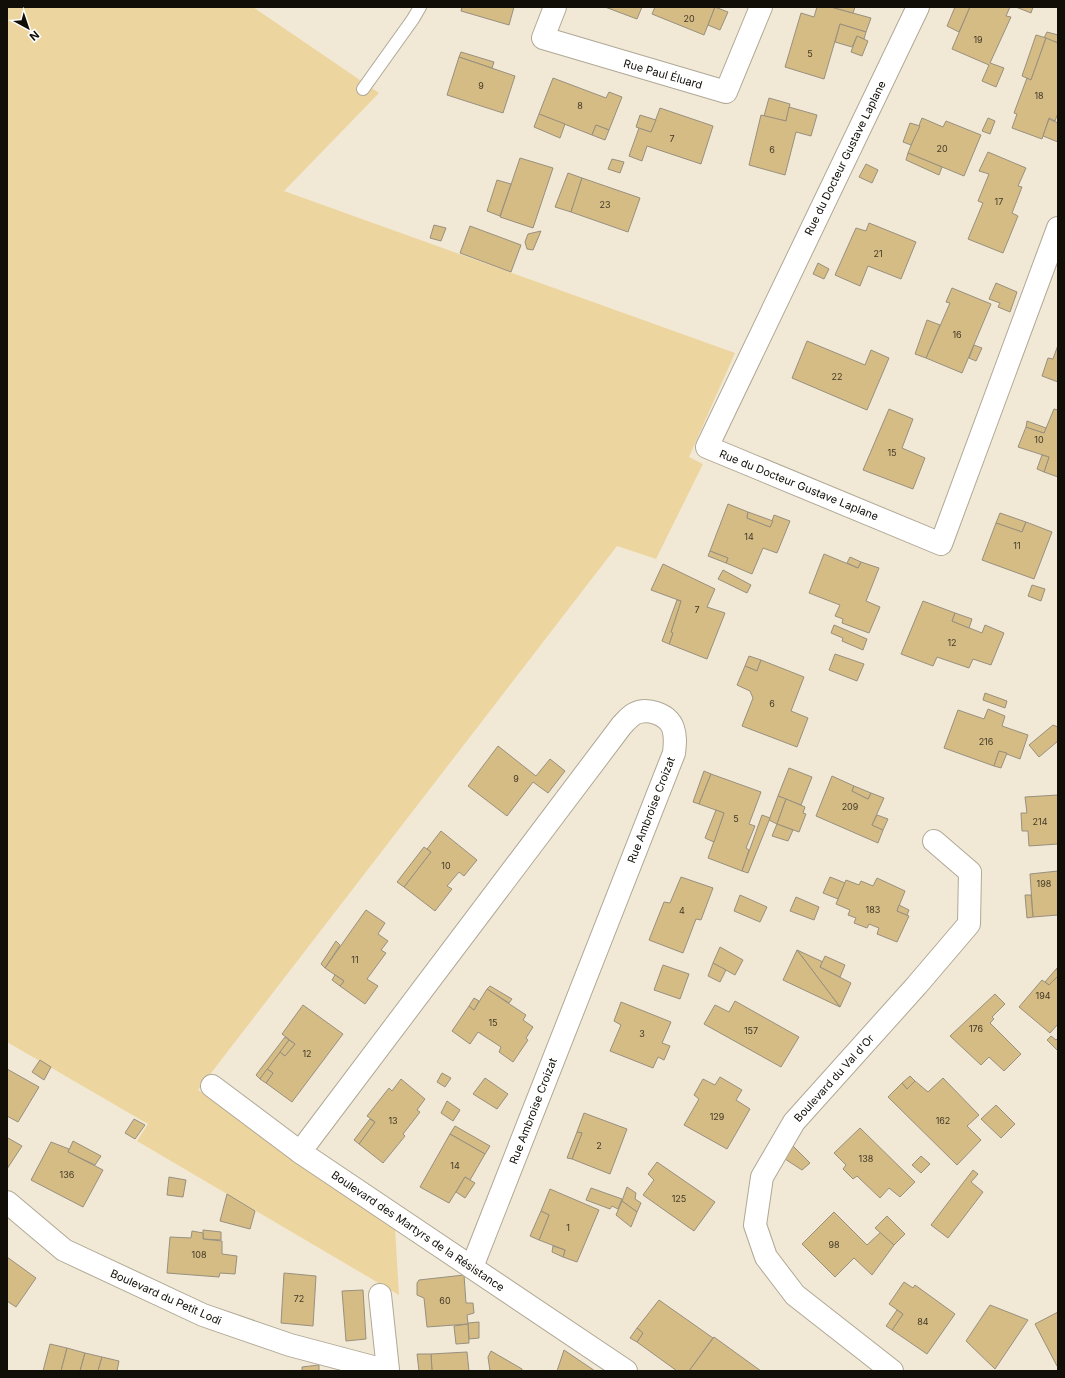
<svg xmlns="http://www.w3.org/2000/svg" width="1065" height="1378" font-family="Inter,sans-serif">
<style>
.green{fill:#edd59f}
.building{fill:#d5bb84;stroke:#98907f}
.lines{fill:none;stroke-linecap:round;stroke-linejoin:round}
.lane-casing{stroke:#b0a896;stroke-width:14}
.street-casing{stroke:#b0a896;stroke-width:24}
.lane{stroke:#fff;stroke-width:12}
.street{stroke:#fff;stroke-width:22}
.labels{text-anchor:middle;stroke-width:3.5;stroke-linejoin:round;paint-order:stroke}
.number-label{font-size:9px;fill:#413926}
.street-label{font-size:11px;fill:#100e07;stroke:#fff}
</style>
<rect width="100%" height="100%" fill="#f1e9d5"/>
<polygon class="green" points="7,7 253,7 379,93 284,191 735,353 689,457 703,464 656,559 617,546 198,1090 395,1228 399,1295 137,1141 148,1124 7,1042"/>
<g class="building">
<polygon points="462,7 514,7 509,25 461,11"/>
<polygon points="605,7 642,7 637,19"/>
<polygon points="655,7 715,7 704,35 652,14"/>
<polygon points="715,7 728,12 720,30 708,25"/>
<polygon points="817,7 831,7 871,18 866,32 840,24 824,79 785,67 801,13 814,17"/>
<polygon points="831,7 855,7 853,13"/>
<polygon points="955,7 970,7 959,32 947,26"/>
<polygon points="970,7 1010,7 1006,16 1011,17 990,63 1004,68 996,87 982,81 989,65 952,49"/>
<polygon points="1016,7 1033,7 1031,13"/>
<polygon points="840,24 866,32 864,39 857,36 852,47 835,42"/>
<polygon points="1047,32 1058,35 1058,43 1044,38"/>
<polygon points="1036,35 1046,38 1031,80 1022,76"/>
<polygon points="857,36 868,41 862,56 851,52"/>
<polygon points="1046,38 1058,43 1058,113 1055,121 1049,118 1042,139 1012,128 1017,114 1014,113 1027,78 1031,80"/>
<polygon points="461,52 494,62 492,68 459,57"/>
<polygon points="459,57 515,76 503,113 447,95"/>
<polygon points="553,78 606,98 609,92 622,97 609,130 596,125 592,135 539,114"/>
<polygon points="769,98 790,104 786,121 764,116"/>
<polygon points="789,107 817,115 811,136 796,132 785,175 749,165 761,115 786,121"/>
<polygon points="660,108 713,126 701,164 647,146 642,161 629,156 639,128 651,132"/>
<polygon points="539,114 565,124 560,138 534,127"/>
<polygon points="640,115 656,120 651,132 636,127"/>
<polygon points="922,118 943,127 946,121 981,135 964,176 908,153"/>
<polygon points="988,118 995,121 990,134 982,131"/>
<polygon points="1049,119 1058,123 1058,142 1043,136"/>
<polygon points="910,123 920,126 911,145 903,142"/>
<polygon points="596,125 609,130 605,140 592,135"/>
<polygon points="988,152 1026,168 1018,186 1022,187 1012,213 1018,216 1003,253 968,239 983,203 978,201 989,174 979,171"/>
<polygon points="908,153 942,167 939,175 906,160"/>
<polygon points="520,158 553,168 533,228 500,217"/>
<polygon points="612,159 624,162 620,173 608,169"/>
<polygon points="866,164 878,170 872,183 859,177"/>
<polygon points="568,173 582,178 571,212 555,207"/>
<polygon points="582,178 640,198 628,232 571,212"/>
<polygon points="497,180 511,184 500,216 487,211"/>
<polygon points="869,223 916,242 901,279 868,266 860,286 835,275 856,228 866,231"/>
<polygon points="434,225 446,228 441,241 430,238"/>
<polygon points="470,226 521,245 511,272 460,253"/>
<polygon points="541,231 533,250 527,249 525,242 528,234"/>
<polygon points="818,263 829,269 824,279 813,274"/>
<polygon points="996,283 1017,292 1010,312 998,307 1000,303 989,299"/>
<polygon points="952,288 991,304 962,373 926,358 950,303 946,302"/>
<polygon points="927,320 940,325 926,358 915,354"/>
<polygon points="807,341 865,365 871,350 889,358 867,410 792,378"/>
<polygon points="974,345 982,348 976,361 969,358"/>
<polygon points="1058,345 1058,382 1042,376 1048,358 1053,359"/>
<polygon points="889,409 913,419 902,448 925,458 913,489 863,470"/>
<polygon points="1054,409 1058,410 1058,477 1044,472 1049,457 1018,447 1026,427 1044,433"/>
<polygon points="1027,421 1046,428 1044,433 1026,427"/>
<polygon points="1042,455 1049,457 1044,472 1037,469"/>
<polygon points="728,504 748,512 747,518 770,527 774,515 790,521 777,553 763,548 752,574 726,563 728,558 710,551"/>
<polygon points="748,512 773,521 770,527 747,518"/>
<polygon points="1000,513 1026,522 1022,532 996,523"/>
<polygon points="1026,522 1052,532 1034,579 982,560 996,523 1022,532"/>
<polygon points="710,551 728,558 726,563 708,556"/>
<polygon points="824,554 858,568 861,562 879,568 866,601 880,607 869,633 842,623 843,619 835,616 840,605 809,593"/>
<polygon points="850,557 861,562 858,568 847,563"/>
<polygon points="663,564 715,589 707,607 725,613 707,659 669,644 673,633 671,632 681,601 651,590"/>
<polygon points="723,570 751,585 747,593 718,579"/>
<polygon points="1032,585 1045,589 1041,601 1028,596"/>
<polygon points="677,600 681,601 671,632 673,633 669,644 662,641"/>
<polygon points="923,601 955,613 952,621 982,633 985,625 1004,633 991,665 973,659 969,668 937,657 933,666 901,654"/>
<polygon points="955,613 972,619 969,628 952,621"/>
<polygon points="834,625 867,639 863,650 842,641 843,638 831,633"/>
<polygon points="835,654 864,664 857,681 829,670"/>
<polygon points="749,656 761,660 757,671 745,666"/>
<polygon points="761,660 804,677 791,711 808,718 797,747 742,726 753,698 750,691 737,685 745,666 757,671"/>
<polygon points="985,693 1007,701 1005,708 983,700"/>
<polygon points="988,709 1005,716 1002,726 1028,735 1020,759 999,751 994,766 944,748 958,710 984,719"/>
<polygon points="1053,725 1058,727 1058,741 1039,757 1029,745"/>
<polygon points="498,746 536,776 550,759 565,771 548,793 533,782 507,816 468,786"/>
<polygon points="999,751 1007,753 1001,768 994,766"/>
<polygon points="789,768 812,777 801,805 778,796"/>
<polygon points="704,771 711,774 699,804 693,802"/>
<polygon points="711,774 761,792 749,824 755,826 746,848 749,850 742,871 708,858 724,813 699,804"/>
<polygon points="832,776 854,786 852,791 868,799 871,793 884,798 872,825 883,830 878,843 816,816"/>
<polygon points="854,786 871,793 868,799 852,791"/>
<polygon points="1058,795 1058,844 1029,846 1028,831 1022,831 1021,813 1027,813 1025,797"/>
<polygon points="778,796 786,799 777,824 769,820"/>
<polygon points="786,799 805,807 803,813 806,814 799,832 777,824"/>
<polygon points="716,810 724,813 714,842 705,838"/>
<polygon points="762,815 770,818 748,873 742,871"/>
<polygon points="877,815 888,819 883,830 872,825"/>
<polygon points="777,824 793,830 788,841 772,836"/>
<polygon points="441,831 477,860 464,876 459,872 447,886 452,889 435,911 404,887 431,852 427,849"/>
<polygon points="424,847 431,852 404,887 397,882"/>
<polygon points="1058,871 1058,915 1033,917 1030,874"/>
<polygon points="681,877 713,888 701,920 696,919 683,953 649,940 664,902 670,903"/>
<polygon points="830,877 845,883 838,899 823,893"/>
<polygon points="877,878 905,891 897,911 909,916 897,942 877,934 879,928 869,924 867,928 854,923 856,918 848,915 850,910 836,904 846,880 859,885 861,881 873,886"/>
<polygon points="740,895 767,907 760,922 734,911"/>
<polygon points="1025,895 1031,895 1033,917 1027,918"/>
<polygon points="796,897 819,907 814,920 790,911"/>
<polygon points="899,905 909,910 907,915 897,911"/>
<polygon points="366,910 385,923 378,934 388,941 381,950 386,953 367,979 378,986 365,1004 340,986 344,981 325,968"/>
<polygon points="336,941 340,945 325,968 321,964"/>
<polygon points="720,947 743,960 735,975 713,963"/>
<polygon points="797,950 823,962 820,967 851,983 840,1007"/>
<polygon points="797,950 840,1007 783,980"/>
<polygon points="825,956 845,965 840,977 820,967"/>
<polygon points="713,963 726,970 720,982 708,976"/>
<polygon points="663,965 689,974 680,999 654,990"/>
<polygon points="1057,968 1058,976 1049,985 1045,982"/>
<polygon points="335,975 344,981 340,986 332,980"/>
<polygon points="1058,976 1058,1024 1050,1033 1019,1007 1042,980 1049,985"/>
<polygon points="490,986 512,999 509,1003 487,989"/>
<polygon points="487,989 526,1015 523,1020 533,1027 526,1038 528,1040 513,1062 499,1052 501,1047 478,1032 470,1044 452,1031 469,1006 474,1010"/>
<polygon points="995,994 1005,1004 992,1017 994,1019 990,1023 1021,1054 1004,1071 989,1057 981,1065 950,1036"/>
<polygon points="474,998 479,1001 474,1010 469,1006"/>
<polygon points="735,1001 799,1037 781,1067 704,1024 715,1005 729,1012"/>
<polygon points="621,1002 671,1022 662,1043 670,1046 664,1060 658,1057 653,1068 610,1051 621,1025 614,1021"/>
<polygon points="303,1005 343,1034 292,1102 266,1083 273,1073 267,1069 280,1052 285,1056 295,1044 282,1034"/>
<polygon points="1051,1036 1056,1040 1058,1038 1058,1051 1047,1040"/>
<polygon points="285,1037 289,1040 260,1079 256,1075"/>
<polygon points="289,1040 295,1044 285,1056 280,1052"/>
<polygon points="40,1060 51,1067 44,1080 32,1072"/>
<polygon points="7,1069 39,1087 18,1122 7,1116"/>
<polygon points="267,1069 273,1073 266,1083 260,1079"/>
<polygon points="442,1073 451,1078 445,1087 437,1082"/>
<polygon points="910,1076 915,1081 907,1089 902,1083"/>
<polygon points="720,1077 742,1090 736,1100 750,1109 727,1149 684,1125 699,1099 694,1095 703,1079 715,1085"/>
<polygon points="485,1078 508,1094 497,1109 473,1094"/>
<polygon points="943,1078 979,1115 967,1126 981,1140 957,1165 888,1097 902,1083 907,1089 915,1081 928,1092"/>
<polygon points="401,1079 425,1099 417,1110 420,1112 403,1134 405,1136 383,1163 359,1144 375,1122 367,1116 389,1088 392,1091"/>
<polygon points="447,1101 460,1110 453,1121 441,1113"/>
<polygon points="996,1105 1015,1124 1001,1138 981,1119"/>
<polygon points="584,1113 627,1129 610,1174 572,1159 582,1133 577,1132"/>
<polygon points="134,1119 145,1125 135,1139 125,1133"/>
<polygon points="370,1119 375,1122 359,1144 354,1140"/>
<polygon points="455,1126 490,1146 485,1154 450,1134"/>
<polygon points="860,1128 915,1182 900,1197 889,1188 880,1198 857,1176 853,1179 843,1169 846,1165 834,1153"/>
<polygon points="577,1132 582,1133 572,1159 567,1158"/>
<polygon points="450,1134 485,1154 470,1180 465,1177 449,1203 420,1187"/>
<polygon points="8,1138 22,1146 7,1169 7,1141"/>
<polygon points="73,1141 101,1156 95,1165 68,1152"/>
<polygon points="51,1142 69,1149 68,1152 103,1170 83,1207 31,1180"/>
<polygon points="793,1146 810,1163 802,1170 785,1159"/>
<polygon points="921,1156 930,1164 921,1173 912,1165"/>
<polygon points="657,1162 715,1202 694,1231 643,1195 654,1180 648,1174"/>
<polygon points="973,1170 978,1174 971,1182 983,1192 948,1238 931,1225"/>
<polygon points="169,1177 186,1180 183,1197 167,1195"/>
<polygon points="465,1177 475,1183 465,1198 456,1192"/>
<polygon points="627,1187 636,1193 635,1199 641,1203 637,1212 622,1201"/>
<polygon points="591,1188 622,1199 618,1209 612,1206 610,1209 586,1200"/>
<polygon points="550,1189 599,1210 577,1262 563,1257 565,1250 539,1240 549,1215 541,1211"/>
<polygon points="227,1194 255,1211 250,1229 220,1221"/>
<polygon points="622,1201 637,1212 631,1227 616,1215"/>
<polygon points="541,1211 549,1215 539,1240 530,1236"/>
<polygon points="834,1212 867,1245 881,1232 894,1245 872,1275 854,1258 835,1277 802,1244"/>
<polygon points="887,1216 905,1234 894,1245 875,1228"/>
<polygon points="203,1230 221,1232 221,1240 203,1239"/>
<polygon points="192,1231 203,1233 203,1239 222,1241 222,1254 237,1256 235,1274 220,1273 219,1277 167,1273 170,1237 191,1238"/>
<polygon points="553,1246 565,1250 563,1257 552,1252"/>
<polygon points="7,1257 36,1278 16,1307 7,1301"/>
<polygon points="284,1273 316,1276 313,1326 281,1323"/>
<polygon points="464,1275 466,1303 473,1303 474,1313 467,1315 468,1324 427,1327 424,1298 417,1295 417,1283 419,1280"/>
<polygon points="904,1282 913,1288 915,1285 955,1314 927,1354 892,1330 903,1314 889,1304"/>
<polygon points="363,1290 366,1339 346,1341 342,1291"/>
<polygon points="659,1300 713,1338 689,1371 677,1371 637,1342 643,1333 637,1328"/>
<polygon points="990,1305 1028,1320 995,1369 966,1341"/>
<polygon points="897,1310 903,1314 892,1330 886,1326"/>
<polygon points="1058,1312 1058,1366 1057,1366 1035,1324"/>
<polygon points="479,1322 479,1338 469,1339 468,1323"/>
<polygon points="468,1324 469,1343 456,1344 454,1326"/>
<polygon points="637,1328 643,1333 637,1342 630,1338"/>
<polygon points="714,1337 761,1371 689,1371"/>
<polygon points="50,1344 67,1348 61,1371 43,1371"/>
<polygon points="67,1348 85,1353 80,1371 61,1371"/>
<polygon points="564,1350 595,1371 557,1371"/>
<polygon points="491,1351 522,1369 522,1371 490,1371 488,1357"/>
<polygon points="467,1352 469,1371 432,1371 431,1354"/>
<polygon points="85,1353 102,1357 98,1371 80,1371"/>
<polygon points="417,1354 431,1354 432,1371 419,1371"/>
<polygon points="102,1357 119,1361 117,1371 98,1371"/>
<polygon points="319,1365 319,1371 302,1371 302,1367"/>
</g>
<g class="lines">
<g class="lane-casing">
<polyline id="lane" points="363,89 413,19 420,7"/>
</g>
<g class="street-casing">
<g id="street">
<polyline points="555,7 543,38 726,92 761,7"/>
<polyline points="918,7 707,447 941,544 1058,228"/>
<polyline points="212,1086 300,1152 626,1371"/>
<path d="M300,1152l322,-427c4,-4 7,-8 12,-11 13,-7 34,0 39,14 3,9 2,16 1,25l-202,514"/>
<polyline points="7,1202 64,1250 203,1315 290,1345 388,1371"/>
<polyline points="380,1295 388,1370"/>
<polyline points="892,1371 795,1295 766,1257 755,1225 762,1177 794,1122 917,985 969,924 970,872 934,841"/>
</g>
</g>
<use href="#lane" class="lane"/>
<use href="#street" class="street"/>
</g>
<g class="labels">
<g class="number-label">
<text x="689" y="22">20</text>
<text x="978" y="43">19</text>
<text x="810" y="57">5</text>
<text x="481" y="89">9</text>
<text x="1039" y="99">18</text>
<text x="580" y="109">8</text>
<text x="672" y="142">7</text>
<text x="942" y="152">20</text>
<text x="772" y="153">6</text>
<text x="999" y="205">17</text>
<text x="605" y="208">23</text>
<text x="878" y="257">21</text>
<text x="957" y="338">16</text>
<text x="837" y="380">22</text>
<text x="1039" y="443">10</text>
<text x="892" y="456">15</text>
<text x="749" y="540">14</text>
<text x="1017" y="549">11</text>
<text x="697" y="613">7</text>
<text x="952" y="646">12</text>
<text x="772" y="707">6</text>
<text x="986" y="745">216</text>
<text x="516" y="782">9</text>
<text x="850" y="810">209</text>
<text x="736" y="822">5</text>
<text x="1040" y="825">214</text>
<text x="446" y="869">10</text>
<text x="1044" y="887">198</text>
<text x="873" y="913">183</text>
<text x="682" y="914">4</text>
<text x="355" y="963">11</text>
<text x="1043" y="999">194</text>
<text x="493" y="1026">15</text>
<text x="976" y="1032">176</text>
<text x="751" y="1034">157</text>
<text x="642" y="1037">3</text>
<text x="307" y="1057">12</text>
<text x="717" y="1120">129</text>
<text x="393" y="1124">13</text>
<text x="943" y="1124">162</text>
<text x="599" y="1149">2</text>
<text x="866" y="1162">138</text>
<text x="455" y="1169">14</text>
<text x="67" y="1178">136</text>
<text x="679" y="1202">125</text>
<text x="568" y="1231">1</text>
<text x="834" y="1248">98</text>
<text x="199" y="1258">108</text>
<text x="299" y="1302">72</text>
<text x="445" y="1304">60</text>
<text x="923" y="1325">84</text>
</g>
<g class="street-label">
<text transform="translate(663 74) rotate(16)" y="4">Rue Paul Éluard</text>
<text transform="translate(845 158) rotate(-64)" y="4">Rue du Docteur Gustave Laplane</text>
<text transform="translate(799 485) rotate(22)" y="4">Rue du Docteur Gustave Laplane</text>
<text transform="translate(651 810) rotate(-69)" y="4">Rue Ambroise Croizat</text>
<text transform="translate(834 1078) rotate(-48)" y="4">Boulevard du Val d'Or</text>
<text transform="translate(533 1111) rotate(-69)" y="4">Rue Ambroise Croizat</text>
<text transform="translate(418 1231) rotate(34)" y="4">Boulevard des Martyrs de la Résistance</text>
<text transform="translate(166 1297) rotate(24)" y="4">Boulevard du Petit Lodi</text>
</g>
</g>
<rect width="1065" height="1378" fill="none" stroke="#100e07" stroke-width="16"/>
<g transform="translate(28 28) rotate(140)" stroke="#ffffff" stroke-width="3" paint-order="stroke">
<path d="M0-3L7 15L0 10L-7 15Z" fill="#100e07"/>
<text y="-6" font-size="11" font-weight="bold" text-anchor="middle" fill="#100e07">N</text>
</g>
</svg>
